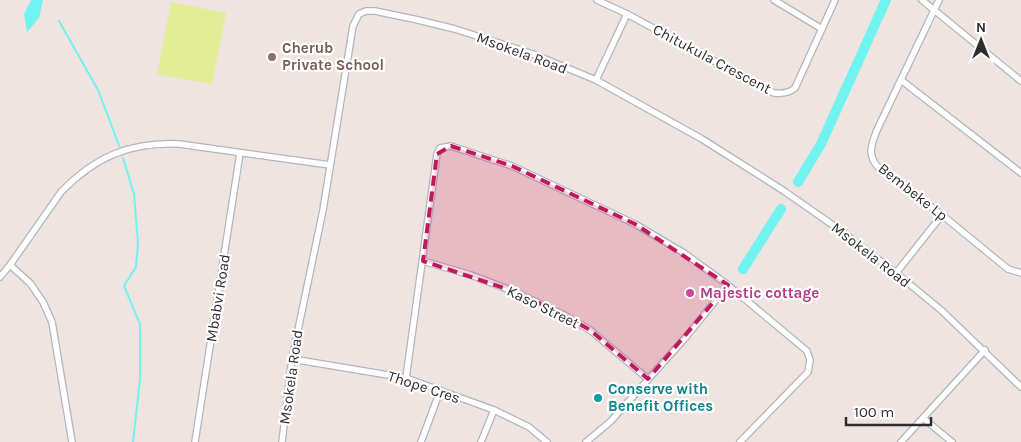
<svg xmlns="http://www.w3.org/2000/svg" width="1021" height="442" font-family="Karla,sans-serif">
<style>
.pitch{fill:#e1ee97}
.water{fill:#71f3f1}
.lines{fill:none;stroke-linecap:round;stroke-linejoin:round}
.stream{stroke:#71f3f1;stroke-width:2}
.river{stroke:#71f3f1;stroke-width:10}
.minor-casing{stroke:#afb6bd;stroke-width:8}
.minor{stroke:#fff;stroke-width:5.5}
.marked{fill:#c2185b;fill-opacity:0.2;stroke:#c2185b;stroke-width:4;stroke-dasharray:10 6;stroke-linejoin:round}
.education-dot{fill:#8d6e63;stroke:#fff;stroke-width:2}
.hotel-dot{fill:#d1479c;stroke:#fff;stroke-width:2}
.culture-dot{fill:#0f9aa8;stroke:#fff;stroke-width:2}
.labels{text-anchor:middle;stroke-width:4.5;stroke-linejoin:round;paint-order:stroke}
.education-label{font-size:15px;font-weight:bold;fill:#785e54;stroke:#fff;text-anchor:start}
.street-label{font-size:15px;fill:#2d2d2d;stroke:#fff}
.hotel-label{font-size:15px;font-weight:bold;fill:#b23c85;stroke:#fff;text-anchor:start}
.culture-label{font-size:15px;font-weight:bold;fill:#0d838f;stroke:#fff;text-anchor:start}
</style>
<rect width="100%" height="100%" fill="#efe4df"/>
<polygon class="pitch" points="171,2 226,13 212,84 157,74"/>
<polygon class="water" points="31,0 43,0 39,18 27,32 24,14"/>
<g class="lines">
<g class="stream">
<polyline points="59,21 98,90 120,148"/>
<polyline points="123,158 134,194 138,243 136,267 124,286 140,324 140,379 133,442"/>
</g>
<g class="river">
<polyline points="798,182 821,144 886,0"/>
<polyline points="743,269 781,209"/>
</g>
<g class="minor-casing">
<g id="minor">
<path d="M597,0l30,14 147,79c8,1 15,0 21,-5l40,-88"/>
<polyline points="774,0 822,29"/>
<polyline points="922,0 1021,81"/>
<path d="M939,0l-62,130c-5,13 -10,24 0,36l65,49 66,54 13,4"/>
<polyline points="596,80 627,14"/>
<polyline points="901,80 1021,173"/>
<polyline points="423,261 471,275 513,291 562,314 590,330 648,379"/>
<polyline points="10,265 30,283 43,302 52,322 72,442"/>
<polyline points="896,273 942,215"/>
<path d="M0,277l10,-12 51,-73c34,-35 68,-50 118,-48l151,21"/>
<polyline points="292,359 406,378 494,410 529,427 547,442"/>
<polyline points="406,378 437,154 440,148 451,146 512,166 635,224 684,253 728,285 807,351 810,360 808,372 740,442"/>
<polyline points="923,418 952,442"/>
<polyline points="195,442 240,153"/>
<polyline points="282,442 292,359 323,210 353,26 359,14 366,11 375,11 418,20 455,29 533,54 596,80 702,139 784,191 837,228 896,273 941,310 1021,387"/>
<polyline points="421,442 440,391"/>
<polyline points="481,442 494,410"/>
<polyline points="586,442 611,421 686,337 728,285"/>
<polyline points="901,442 985,350"/>
</g>
</g>
<use href="#minor" class="minor"/>
</g>
<path class="marked" d="M451,146l61,20 123,58 93,61 -80,94 -58,-49 -28,-16 -49,-23 -90,-30 14,-107z"/>
<circle class="education-dot" cx="272" cy="57" r="5"/>
<circle class="hotel-dot" cx="690" cy="293" r="5"/>
<circle class="culture-dot" cx="598" cy="398" r="5"/>
<g class="labels">
<g class="education-label">
<text x="282" y="53">Cherub<tspan x="282" dy="17">Private School</tspan></text>
</g>
<g class="street-label">
<text transform="translate(522 53) rotate(20)" y="5">Msokela Road</text>
<text transform="translate(712 59) rotate(28)" y="5">Chitukula Crescent</text>
<text transform="translate(913 192) rotate(38)" y="5">Bembeke Lp</text>
<text transform="translate(871 255) rotate(38)" y="5">Msokela Road</text>
<text transform="translate(218 298) rotate(-81)" y="5">Mbabvi Road</text>
<text transform="translate(543 307) rotate(26)" y="5">Kaso Street</text>
<text transform="translate(291 377) rotate(-82)" y="5">Msokela Road</text>
<text transform="translate(424 387) rotate(18)" y="5">Thope Cres</text>
</g>
<g class="hotel-label">
<text x="700" y="298">Majestic cottage</text>
</g>
<g class="culture-label">
<text x="608" y="394">Conserve with<tspan x="608" dy="17">Benefit Offices</tspan></text>
</g>
</g>
<g transform="translate(981 40)" stroke="#ffffff" stroke-width="4" paint-order="stroke">
<path d="M0-4L9 19L0 12L-9 19Z" fill="#2d2d2d"/>
<text y="-8" font-size="14" font-weight="bold" text-anchor="middle" fill="#2d2d2d">N</text>
</g>
<path d="M846 417v8h85v-8" fill="none" stroke="#2d2d2d" stroke-width="2.5"/>
<text x="854" y="417" font-size="15" fill="#2d2d2d" stroke="#ffffff" stroke-width="4" paint-order="stroke">100 m</text>
</svg>
